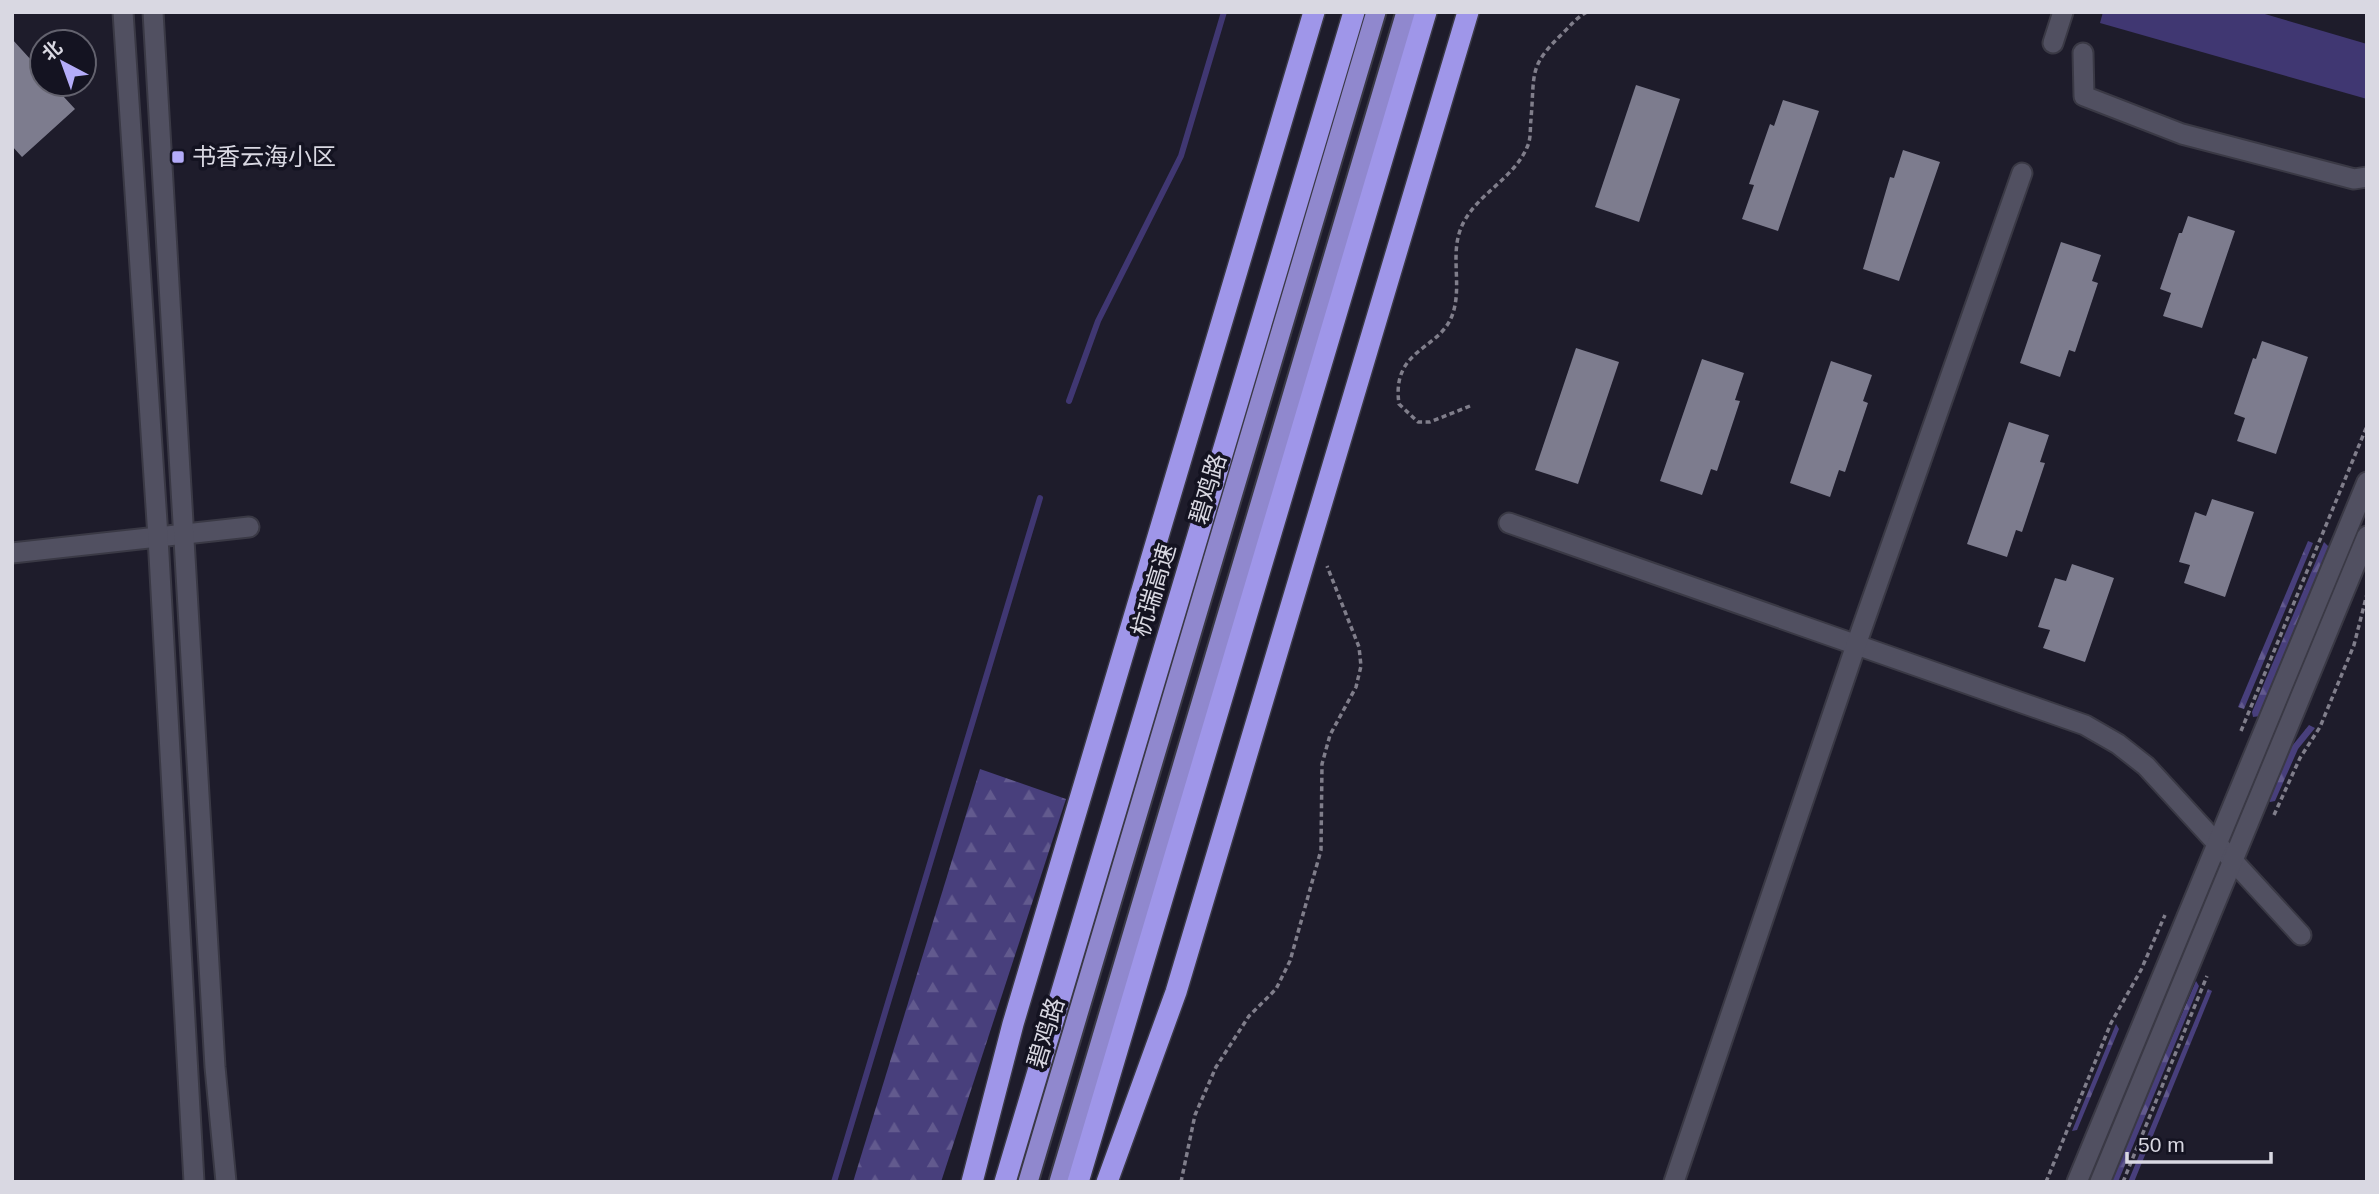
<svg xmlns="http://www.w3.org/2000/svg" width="2379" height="1194" font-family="Arial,'Noto Sans SC',sans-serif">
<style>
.forest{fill:url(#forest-firs)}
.water{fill:#403772}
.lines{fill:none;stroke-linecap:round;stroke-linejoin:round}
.stream{stroke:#403772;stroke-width:6}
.building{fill:#7d7c8e}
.minor-casing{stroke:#3a3945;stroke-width:23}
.tertiary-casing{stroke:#3a3945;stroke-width:23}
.trunk-casing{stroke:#3a3945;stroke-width:23}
.motorway-casing{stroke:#3a3945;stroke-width:24}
.path{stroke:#807e8b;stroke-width:3.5;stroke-dasharray:5 3.5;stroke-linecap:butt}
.minor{stroke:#515061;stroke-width:19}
.tertiary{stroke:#515061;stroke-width:19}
.trunk{stroke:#9088ce;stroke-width:19}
.motorway{stroke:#9f96e9;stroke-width:21}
.poi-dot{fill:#b4acf9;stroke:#141321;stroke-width:2.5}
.labels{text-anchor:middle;stroke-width:7;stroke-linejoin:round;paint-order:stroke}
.poi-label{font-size:24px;fill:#d9d8e2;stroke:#141321;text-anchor:start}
.street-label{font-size:24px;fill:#d9d8e2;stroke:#141321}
</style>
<defs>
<pattern id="forest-firs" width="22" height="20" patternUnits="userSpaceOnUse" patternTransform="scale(1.75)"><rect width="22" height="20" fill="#483f7c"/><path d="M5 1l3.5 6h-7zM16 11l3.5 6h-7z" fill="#625a8e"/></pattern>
</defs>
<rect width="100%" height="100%" fill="#1e1c2b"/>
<g class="forest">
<polygon points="2308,541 2313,543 2244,709 2238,707"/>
<polygon points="2324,542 2329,547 2260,716 2253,717 2252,712"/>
<polygon points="2309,725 2315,728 2298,749 2275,801 2270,802 2268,799 2288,751"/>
<polygon points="980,769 1066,799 941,1182 853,1182"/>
<polygon points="2196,981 2199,986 2118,1182 2110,1182"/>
<polygon points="2208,989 2212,991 2134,1182 2128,1182"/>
<polygon points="2116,1024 2119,1029 2077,1130 2072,1131"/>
</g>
<polygon class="water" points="2103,12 2258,12 2367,44 2367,99 2100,23"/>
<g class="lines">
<g class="stream">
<polyline points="1069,401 1098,321 1181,156 1224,12"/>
<polyline points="834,1182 1040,498"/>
</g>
</g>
<g class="building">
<polygon points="12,39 42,72 42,84 52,84 75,109 22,157 12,146"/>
<polygon points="1636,85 1680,99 1639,222 1595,207"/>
<polygon points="1783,100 1819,111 1778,231 1742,219 1754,185 1749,184 1770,124 1774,126"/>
<polygon points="1903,150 1940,162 1899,281 1863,269 1890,177 1894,178"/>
<polygon points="2188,216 2235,231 2202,328 2163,316 2171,293 2160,289 2179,233 2182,233"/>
<polygon points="2061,242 2101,255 2092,281 2098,283 2075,352 2069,350 2060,377 2020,363"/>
<polygon points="2262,341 2308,357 2276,454 2237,441 2245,418 2234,414 2253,358 2256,359"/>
<polygon points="1576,348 1619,362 1578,484 1535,470"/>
<polygon points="1702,359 1744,373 1735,400 1740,401 1717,471 1711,469 1702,495 1660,481"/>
<polygon points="1831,361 1872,375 1863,401 1868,403 1845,472 1839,470 1830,497 1790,483"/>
<polygon points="2009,422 2049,435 2040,462 2045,463 2022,532 2016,530 2007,557 1967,544"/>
<polygon points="2212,499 2254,512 2225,597 2184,583 2190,565 2179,562 2195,512 2206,516"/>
<polygon points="2072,564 2114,578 2085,662 2043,648 2050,630 2038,627 2055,578 2066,581"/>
</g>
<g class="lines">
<g class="minor-casing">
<g id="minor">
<polyline points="2053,43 2063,12"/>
<polyline points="2083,53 2084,96 2182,134 2354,179 2367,177"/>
<polyline points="1509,523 2085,725 2118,744 2146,766 2301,935"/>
<polyline points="12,553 249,527"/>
<polyline points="1674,1182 1856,645 2022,173"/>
</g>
</g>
<g class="tertiary-casing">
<g id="tertiary">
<polyline points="123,12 158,537 194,1182"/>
<polyline points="153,12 215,1067 226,1182"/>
<polyline points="2077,1182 2367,482"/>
<polyline points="2100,1182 2367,536"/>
</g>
</g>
<g class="trunk-casing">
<g id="trunk">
<polyline points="1028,1182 1376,12"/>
<polyline points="1059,1182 1406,12"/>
</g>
</g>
<g class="motorway-casing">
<g id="motorway">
<polyline points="972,1182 1013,1024 1314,12"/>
<polyline points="1005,1182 1354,12"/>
<polyline points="1078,1182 1426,12"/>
<polyline points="1107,1182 1176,992 1468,12"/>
</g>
</g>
<g class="path">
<path d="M1470,406l-40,16h-12l-19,-18c-8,-57 42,-53 54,-91 9,-28 -3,-58 8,-85 13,-33 54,-49 67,-83 3,-7 2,-18 3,-26 4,-47 -3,-52 32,-86 8,-8 13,-15 24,-21"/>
<polyline points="2241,731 2367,426"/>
<polyline points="2274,815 2300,758 2320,727 2354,645 2367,594"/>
<polyline points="1181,1182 1195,1115 1216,1067 1249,1016 1276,989 1290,961 1321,850 1322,764 1330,735 1356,687 1361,666 1359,647 1327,566"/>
<polyline points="2046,1182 2111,1023 2141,970 2165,915"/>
<polyline points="2123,1182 2207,976"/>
</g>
<use href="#minor" class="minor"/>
<use href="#tertiary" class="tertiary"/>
<use href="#trunk" class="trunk"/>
<use href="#motorway" class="motorway"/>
</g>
<rect class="poi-dot" x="171" y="150" width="14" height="14" rx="3.5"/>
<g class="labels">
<g class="poi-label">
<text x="192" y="165">书香云海小区</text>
</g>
<g class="street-label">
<text transform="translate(1208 489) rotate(-73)" y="8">碧鸡路</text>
<text transform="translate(1154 590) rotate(-73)" y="8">杭瑞高速</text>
<text transform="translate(1046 1033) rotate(-73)" y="8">碧鸡路</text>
</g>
</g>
<rect width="2379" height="1194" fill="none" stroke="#d9d8e2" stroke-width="28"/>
<g transform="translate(63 63) rotate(319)"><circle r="33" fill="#141321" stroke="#63626e" stroke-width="2"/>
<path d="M0-5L12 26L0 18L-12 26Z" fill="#b4acf9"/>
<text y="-10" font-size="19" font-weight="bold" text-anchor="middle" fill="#d9d8e2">北</text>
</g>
<path d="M2127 1152v10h144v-10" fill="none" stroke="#d9d8e2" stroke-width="3.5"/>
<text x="2138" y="1152" font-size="21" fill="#d9d8e2" stroke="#141321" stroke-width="5" paint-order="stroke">50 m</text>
</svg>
